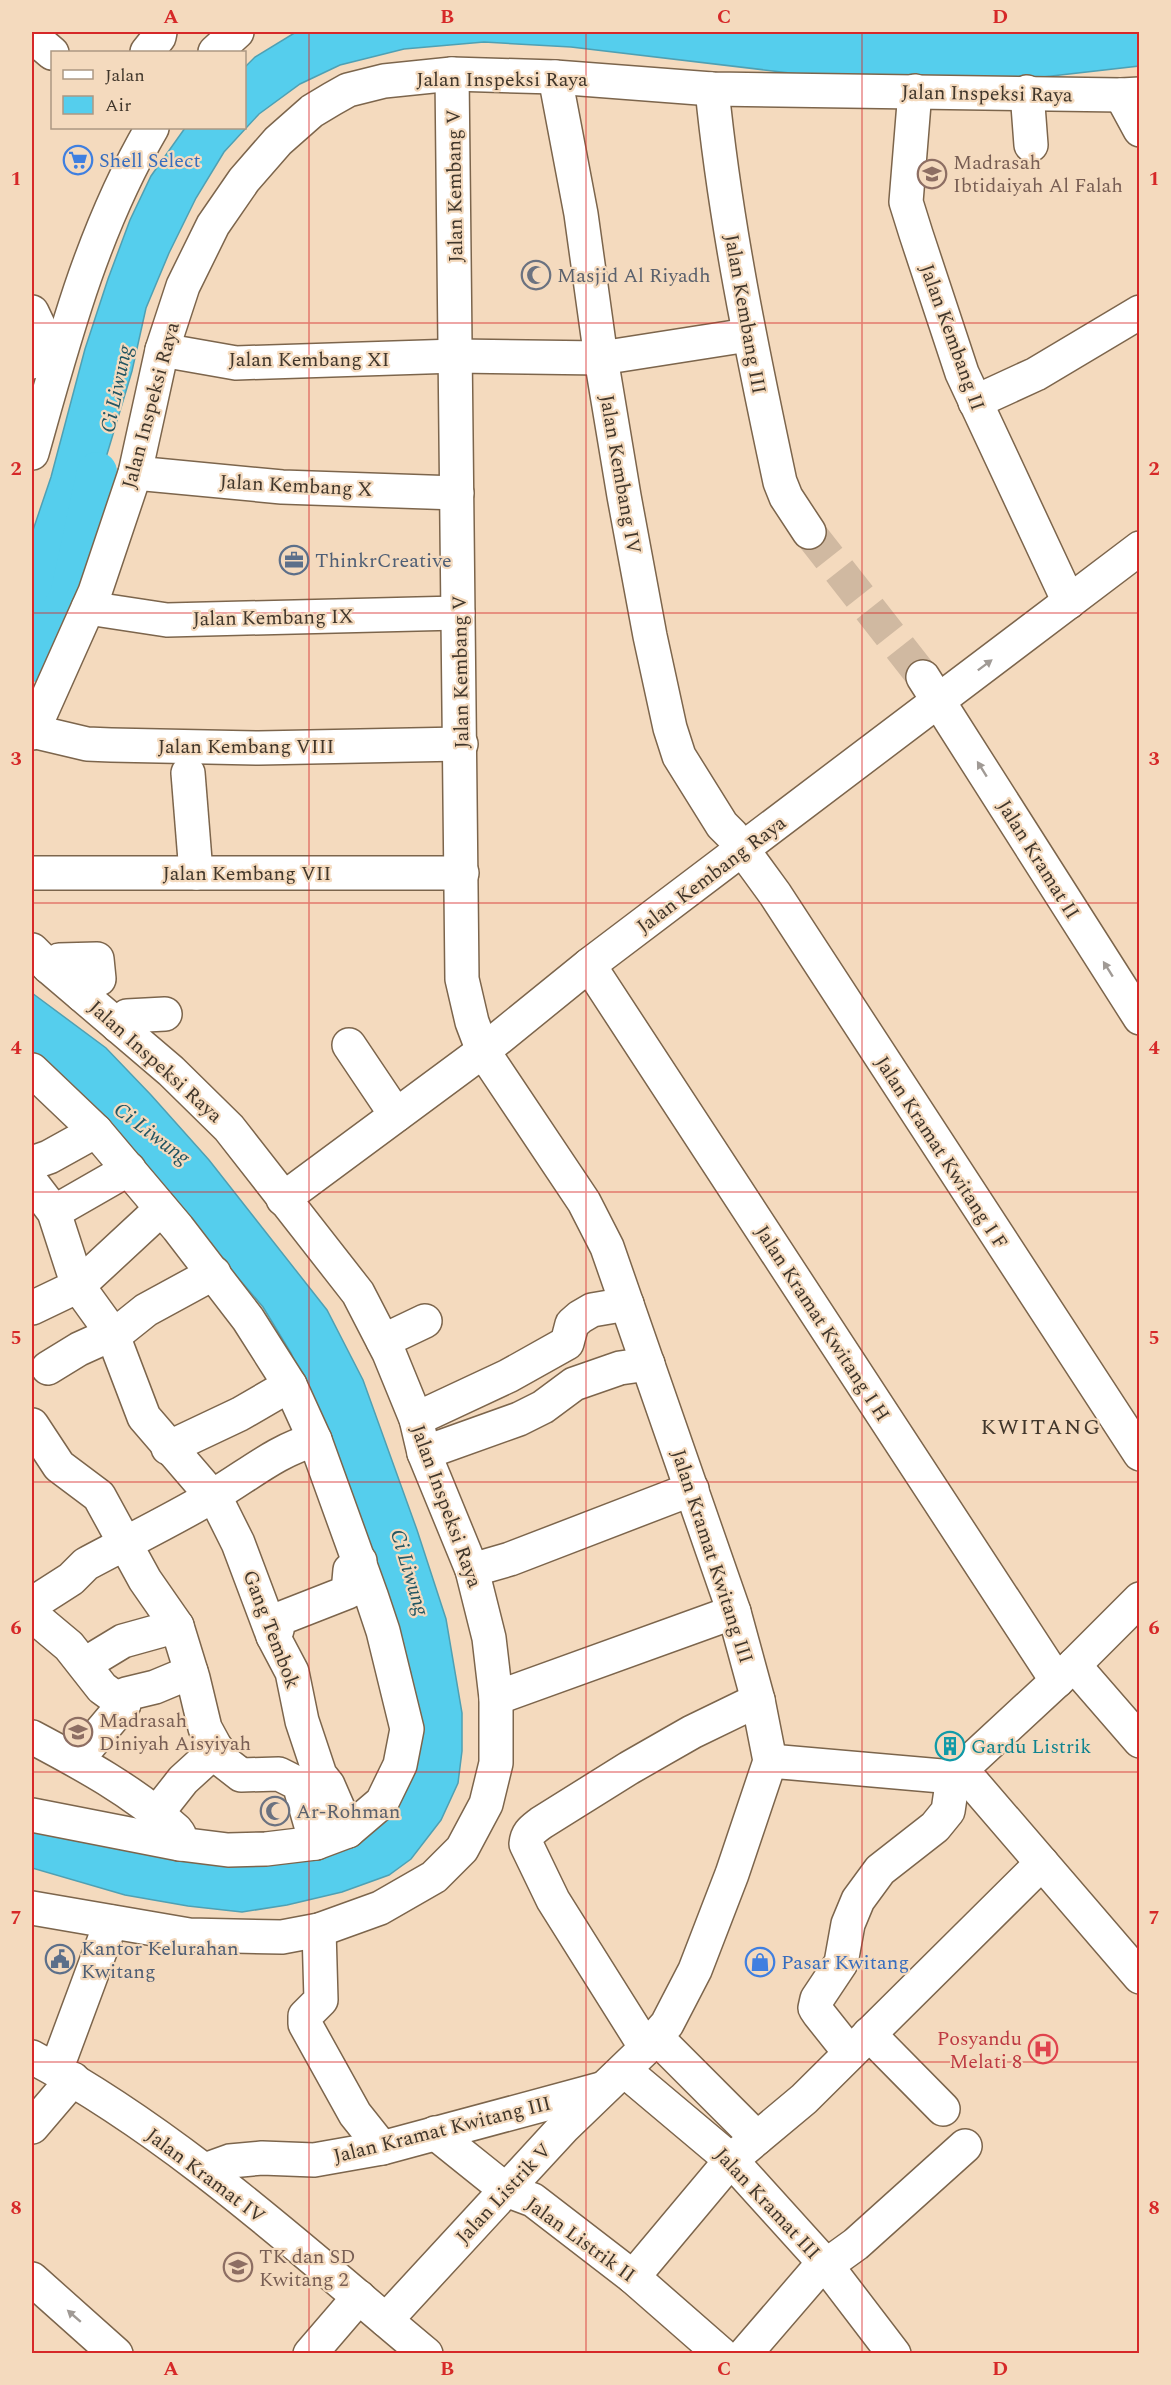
<svg xmlns="http://www.w3.org/2000/svg" width="1171" height="2385" font-family="Spectral,serif">
<style>
.water{fill:#55ceed;stroke:#4fa0b3;stroke-width:1.5}
.lines{fill:none;stroke-linecap:round;stroke-linejoin:round}
.river{stroke:#55ceed;stroke-width:40}
.minor-tunnel{stroke:#d0b9a1;stroke-width:33;stroke-dasharray:33 16;stroke-linecap:butt}
.minor-casing{stroke:#7c654c;stroke-width:36}
.minor{stroke:#fff;stroke-width:33}
.oneway{fill:#a09a95}
.grid{fill:none;stroke:#d62828;stroke-width:1.5;stroke-opacity:0.55}
.labels{text-anchor:middle;stroke-width:4.5;stroke-linejoin:round;paint-order:stroke}
.street-label{font-size:20px;fill:#40362b;stroke:#f4dabe}
.shop-label{font-size:20px;fill:#366cbe;stroke:#f4dabe;text-anchor:start}
.education-label{font-size:20px;fill:#785e54;stroke:#f4dabe;text-anchor:start}
.worship-label{font-size:20px;fill:#5b616d;stroke:#f4dabe;text-anchor:start}
.service-label{font-size:20px;fill:#4e5e75;stroke:#f4dabe;text-anchor:start}
.culture-label{font-size:20px;fill:#0d838f;stroke:#f4dabe;text-anchor:start}
.health-label{font-size:20px;fill:#be3a42;stroke:#f4dabe;text-anchor:end}
.water-label{font-size:21px;font-style:italic;fill:#225562;stroke:#f4dabe}
.quarter-label{font-size:22px;letter-spacing:1.5px;fill:#40362b;stroke:#f4dabe}
.neatline{fill:none;stroke:#d62828;stroke-width:2}
.grid-label{font-size:20px;text-anchor:middle;font-weight:bold;fill:#d62828}
</style>
<rect width="100%" height="100%" fill="#f4dabe"/>
<g class="water">
<polygon points="296,32 1139,32 1139,66 1034,78 841,79 571,47 484,42 404,49 340,65 300,84 259,114 224,152 196,198 169,253 146,308 132,371 59,614 32,669 32,533 51,477 85,349 108,279 130,220 151,176 185,128 244,128 245,67 255,57"/>
<polygon points="32,993 106,1048 151,1095 209,1160 327,1310 363,1380 417,1530 446,1619 462,1713 462,1751 458,1783 441,1820 411,1859 389,1875 342,1892 287,1905 242,1912 188,1906 125,1895 32,1868 32,1822 205,1852 344,1838 414,1714 411,1674 397,1625 305,1385 291,1353 263,1307 193,1225 32,1060"/>
</g>
<g class="lines">
<polyline class="river" points="32,662 70,596 97,472"/>
<polyline class="minor-tunnel" points="809,532 923,677"/>
<g class="minor-casing">
<g id="minor">
<polyline points="32,36 52,53"/>
<polyline points="147,52 159,37 160,32"/>
<polyline points="215,52 237,32"/>
<polyline points="555,77 581,214 601,358 624,496 650,636 670,728 679,756 722,825 732,835 775,894 1140,1454"/>
<path d="M712,89c13,132 40,262 68,393l6,15 23,35"/>
<polyline points="915,91 906,202 916,234 962,373 1069,602"/>
<polyline points="1027,92 1031,145"/>
<polyline points="1121,95 1140,130"/>
<polyline points="32,312 41,331 32,362"/>
<polyline points="162,350 236,363 456,356 601,358 748,335"/>
<polyline points="975,402 1036,374 1140,312"/>
<path d="M32,453c32,-114 60,-222 120,-325"/>
<polyline points="135,473 282,487 457,493"/>
<polyline points="88,608 167,620 458,613"/>
<polyline points="923,677 1140,1018"/>
<polyline points="32,731 87,744 111,745 259,748 461,744"/>
<polyline points="32,733 95,592 135,473 162,350 183,286 213,225 244,180 278,141 312,111 332,99 348,90 384,81 452,74 555,77 712,89 1121,95 1140,94"/>
<polyline points="188,773 196,873"/>
<polyline points="32,873 462,873"/>
<polyline points="32,950 49,967 171,1071 229,1128 358,1293 389,1353 416,1419 424,1453 472,1570 489,1638 496,1698 496,1763 486,1804 462,1849 434,1877 380,1908 319,1930 282,1937 189,1935 32,1908"/>
<polyline points="589,965 1057,1681"/>
<polyline points="49,967 59,960 97,959 99,979 89,979 82,995"/>
<polyline points="118,1026 127,1016 165,1014"/>
<polyline points="349,1045 396,1115"/>
<polyline points="32,1070 96,1131 178,1228 248,1319 290,1385 315,1440 371,1595 383,1631 407,1729 400,1765 382,1802 348,1831 316,1843 266,1849 228,1850 180,1844 32,1815"/>
<polyline points="32,1163 49,1157 96,1131"/>
<polyline points="32,1183 54,1212 78,1286 112,1333 144,1417 218,1503 238,1543 273,1636 292,1672 302,1721 320,1775 328,1785 348,1831"/>
<polyline points="283,1199 483,1051 589,965 1140,548"/>
<polyline points="54,1212 129,1169"/>
<polyline points="32,1308 78,1286 161,1209"/>
<polyline points="383,1341 425,1321"/>
<polyline points="48,1368 79,1349 121,1330 146,1310 214,1273"/>
<polyline points="416,1419 508,1376 567,1343 572,1324 580,1317 592,1310 627,1304"/>
<polyline points="32,1425 59,1466 99,1496 145,1580 177,1626 193,1678 205,1728 223,1761 241,1775 279,1774 299,1784 316,1843"/>
<polyline points="168,1448 240,1414 290,1385"/>
<polyline points="424,1453 519,1419 543,1407 574,1384 620,1368 648,1364"/>
<polyline points="472,1570 510,1559 692,1489"/>
<path d="M32,1604l39,-25 15,-15c41,-22 84,-43 125,-67 34,-19 65,-47 104,-57"/>
<polyline points="32,1615 69,1646 102,1688 124,1704"/>
<polyline points="273,1636 277,1630 279,1619 348,1592 350,1570 360,1561"/>
<polyline points="85,1664 123,1641 177,1626"/>
<polyline points="1074,1665 1140,1741"/>
<polyline points="496,1698 734,1612"/>
<path d="M32,1737c51,27 101,54 144,93l3,4 1,10"/>
<polyline points="77,1760 124,1704 126,1694 155,1687 191,1672"/>
<polyline points="770,1761 953,1777 1074,1665 1140,1599"/>
<polyline points="961,1769 1140,1977"/>
<polyline points="157,1813 183,1780 217,1749"/>
<polyline points="319,1930 321,2000 305,2016 305,2024 355,2114 382,2148"/>
<polyline points="869,2034 943,2109"/>
<polyline points="656,2037 757,2138"/>
<path d="M646,2048l-93,-148 -27,-56c1,-11 6,-14 15,-21l88,-55 63,-36 66,-32"/>
<polyline points="850,2053 819,2014 815,2008 817,1999 841,1963 848,1924 858,1900 880,1870 935,1827 948,1811 953,1777"/>
<path d="M32,2057c145,78 268,192 394,297"/>
<polyline points="56,2070 111,1922"/>
<polyline points="624,2070 731,2160 826,2265 894,2354"/>
<polyline points="32,2127 73,2079"/>
<polyline points="435,2133 506,2190 533,2200 633,2277 721,2354"/>
<polyline points="205,2170 230,2161 262,2158 314,2160 382,2148 601,2089"/>
<polyline points="633,2277 731,2160 804,2099 1042,1863"/>
<polyline points="32,2279 116,2354"/>
<polyline points="386,2320 564,2127 646,2048 667,2024 695,1970 732,1874 770,1761 758,1700 734,1612 607,1247 584,1202 483,1051 472,1022 462,979 452,74"/>
<polyline points="310,2354 359,2297"/>
<polyline points="745,2354 813,2275 856,2244 965,2146"/>
</g>
</g>
<use href="#minor" class="minor"/>
</g>
<defs><path id="oneway-solid" d="M-6-.8H1V-3.2L6.5 0L1 3.2V.8H-6Z" transform="scale(1.5)"/></defs>
<g class="oneway">
<use href="#oneway-solid" transform="translate(985 665) rotate(-37)"/>
<use href="#oneway-solid" transform="translate(982 769) rotate(-122)"/>
<use href="#oneway-solid" transform="translate(1108 969) rotate(-122)"/>
<use href="#oneway-solid" transform="translate(74 2316) rotate(-139)"/>
</g>
<path class="grid" d="M309,32v2322M586,32v2322M862,32v2322M32,323h1108M32,613h1108M32,903h1108M32,1192h1108M32,1482h1108M32,1772h1108M32,2062h1108"/>
<defs>
<g id="supermarket-ring" transform="scale(1.5)"><circle r="9.5" fill="#f4dabe" stroke="#3f7fe0" stroke-width="1.5"/><path d="M-6-5.5h2.5l.6 2H6L4.5 2H-2.5L-4.4-4H-6ZM-1.5 3.2a1.3 1.3 0 1 0 .1 0ZM3 3.2a1.3 1.3 0 1 0 .1 0Z" fill="#3f7fe0"/></g>
<g id="school-ring" transform="scale(1.5)"><circle r="9.5" fill="#f4dabe" stroke="#8d6e63" stroke-width="1.5"/><path d="M0-5L7-2L0 1L-7-2ZM-4 1L0 2.5L4 1V4Q0 6-4 4Z" fill="#8d6e63"/></g>
<g id="mosque-ring" transform="scale(1.5)"><circle r="9.5" fill="#f4dabe" stroke="#6b7280" stroke-width="1.5"/><path d="M3.5-4.9A6 6 0 1 0 3.5 4.9A5 5 0 1 1 3.5-4.9Z" fill="#6b7280"/></g>
<g id="office-ring" transform="scale(1.5)"><circle r="9.5" fill="#f4dabe" stroke="#5c6f8a" stroke-width="1.5"/><path d="M-6-3h4V-5.5h4V-3h4V5H-6ZM-1-4.5V-3h2v-1.5ZM-6 0V1H6V0Z" fill="#5c6f8a"/></g>
<g id="building-ring" transform="scale(1.5)"><circle r="9.5" fill="#f4dabe" stroke="#0f9aa8" stroke-width="1.5"/><path d="M-4-6H4V6H1V3H-1V6H-4ZM-2.5-4.3h1.7v1.8h-1.7ZM.8-4.3h1.7v1.8H.8ZM-2.5-1h1.7V.8h-1.7ZM.8-1h1.7V.8H.8Z" fill="#0f9aa8"/></g>
<g id="civic-ring" transform="scale(1.5)"><circle r="9.5" fill="#f4dabe" stroke="#5c6f8a" stroke-width="1.5"/><path d="M-.6-6.5H3V-4.5H.6V-3L4-1V1h2V6H-6V1h2V-1L-.6-3ZM-1.2 2.5V6h2.4V2.5Z" fill="#5c6f8a"/></g>
<g id="shop-ring" transform="scale(1.5)"><circle r="9.5" fill="#f4dabe" stroke="#3f7fe0" stroke-width="1.5"/><path d="M-5-2.5h2.3a2.7 3.5 0 0 1 5.4 0H5L5.5 6h-11ZM-1.5-2.5h3a1.5 2.3 0 0 0-3 0Z" fill="#3f7fe0"/></g>
<g id="hospital-ring" transform="scale(1.5)"><circle r="9.5" fill="#f4dabe" stroke="#e0444e" stroke-width="1.5"/><path d="M-5-5h3v3.5h4V-5h3V5h-3V1.5h-4V5h-3Z" fill="#e0444e"/></g>
</defs>
<g fill-rule="evenodd">
<use href="#supermarket-ring" x="78" y="160"/>
<use href="#school-ring" x="932" y="174"/>
<use href="#mosque-ring" x="536" y="275"/>
<use href="#office-ring" x="294" y="560"/>
<use href="#school-ring" x="78" y="1732"/>
<use href="#building-ring" x="950" y="1746"/>
<use href="#mosque-ring" x="275" y="1811"/>
<use href="#civic-ring" x="60" y="1959"/>
<use href="#shop-ring" x="760" y="1962"/>
<use href="#hospital-ring" x="1043" y="2049"/>
<use href="#school-ring" x="238" y="2267"/>
</g>
<g class="labels">
<g class="street-label">
<text x="502" y="86">Jalan Inspeksi Raya</text>
<text transform="translate(987 93) rotate(1)" y="7">Jalan Inspeksi Raya</text>
<text transform="translate(454 186) rotate(-91)" y="7">Jalan Kembang V</text>
<text transform="translate(746 314) rotate(80)" y="7">Jalan Kembang III</text>
<text transform="translate(953 337) rotate(70)" y="7">Jalan Kembang II</text>
<text x="309" y="366">Jalan Kembang XI</text>
<text transform="translate(150 405) rotate(-75)" y="7">Jalan Inspeksi Raya</text>
<text transform="translate(621 474) rotate(80)" y="7">Jalan Kembang IV</text>
<text transform="translate(296 485) rotate(3)" y="7">Jalan Kembang X</text>
<text transform="translate(273 617) rotate(-1)" y="7">Jalan Kembang IX</text>
<text transform="translate(460 672) rotate(-91)" y="7">Jalan Kembang V</text>
<text x="246" y="753">Jalan Kembang VIII</text>
<text transform="translate(1039 859) rotate(58)" y="7">Jalan Kramat II</text>
<text x="247" y="880">Jalan Kembang VII</text>
<text transform="translate(711 874) rotate(-37)" y="7">Jalan Kembang Raya</text>
<text transform="translate(156 1061) rotate(42)" y="7">Jalan Inspeksi Raya</text>
<text transform="translate(942 1152) rotate(57)" y="7">Jalan Kramat Kwitang I F</text>
<text transform="translate(823 1323) rotate(57)" y="7">Jalan Kramat Kwitang I H</text>
<text transform="translate(447 1506) rotate(70)" y="7">Jalan Inspeksi Raya</text>
<text transform="translate(713 1556) rotate(72)" y="7">Jalan Kramat Kwitang III</text>
<text transform="translate(272 1629) rotate(69)" y="7">Gang Tembok</text>
<text transform="translate(442 2129) rotate(-14)" y="7">Jalan Kramat Kwitang III</text>
<text transform="translate(206 2175) rotate(37)" y="7">Jalan Kramat IV</text>
<text transform="translate(503 2193) rotate(-47)" y="7">Jalan Listrik V</text>
<text transform="translate(768 2203) rotate(47)" y="7">Jalan Kramat III</text>
<text transform="translate(581 2239) rotate(36)" y="7">Jalan Listrik II</text>
</g>
<g class="shop-label">
<text x="99" y="167">Shell Select</text>
<text x="781" y="1969">Pasar Kwitang</text>
</g>
<g class="education-label">
<text x="953" y="169">Madrasah<tspan x="953" dy="23">Ibtidaiyah Al Falah</tspan></text>
<text x="99" y="1727">Madrasah<tspan x="99" dy="23">Diniyah Aisyiyah</tspan></text>
<text x="259" y="2263">TK dan SD<tspan x="259" dy="23">Kwitang 2</tspan></text>
</g>
<g class="worship-label">
<text x="557" y="282">Masjid Al Riyadh</text>
<text x="296" y="1818">Ar-Rohman</text>
</g>
<g class="service-label">
<text x="315" y="567">ThinkrCreative</text>
<text x="81" y="1955">Kantor Kelurahan<tspan x="81" dy="23">Kwitang</tspan></text>
</g>
<g class="culture-label">
<text x="971" y="1753">Gardu Listrik</text>
</g>
<g class="health-label">
<text x="1022" y="2045">Posyandu<tspan x="1022" dy="23">Melati 8</tspan></text>
</g>
<g class="water-label">
<text transform="translate(116 389) rotate(-78)" y="7">Ci Liwung</text>
<text transform="translate(152 1133) rotate(37)" y="7">Ci Liwung</text>
<text transform="translate(410 1572) rotate(73)" y="7">Ci Liwung</text>
</g>
<g class="quarter-label">
<text x="1041" y="1434">KWITANG</text>
</g>
</g>
<rect width="1171" height="2385" fill="none" stroke="#f4dabe" stroke-width="66"/>
<rect x="51" y="51" width="195" height="78" fill="#f4dabe" stroke="#ac9883" stroke-width="1.5"/>
<rect x="63" y="70" width="30" height="9" fill="#ffffff" stroke="#ac9883" stroke-width="1.5"/>
<text x="105" y="81" font-size="18" fill="#40362b">Jalan</text>
<rect x="63" y="96" width="30" height="18" fill="#55ceed" stroke="#ac9883" stroke-width="1.5"/>
<text x="105" y="111" font-size="18" fill="#40362b">Air</text>
<rect x="33" y="33" width="1105" height="2319" class="neatline"/>
<g class="grid-label">
<text x="171" y="23">A</text>
<text x="447" y="23">B</text>
<text x="724" y="23">C</text>
<text x="1000" y="23">D</text>
<text x="16" y="185">1</text>
<text x="1154" y="185">1</text>
<text x="16" y="475">2</text>
<text x="1154" y="475">2</text>
<text x="16" y="765">3</text>
<text x="1154" y="765">3</text>
<text x="16" y="1054">4</text>
<text x="1154" y="1054">4</text>
<text x="16" y="1344">5</text>
<text x="1154" y="1344">5</text>
<text x="16" y="1634">6</text>
<text x="1154" y="1634">6</text>
<text x="16" y="1924">7</text>
<text x="1154" y="1924">7</text>
<text x="16" y="2214">8</text>
<text x="1154" y="2214">8</text>
<text x="171" y="2375">A</text>
<text x="447" y="2375">B</text>
<text x="724" y="2375">C</text>
<text x="1000" y="2375">D</text>
</g>
</svg>
